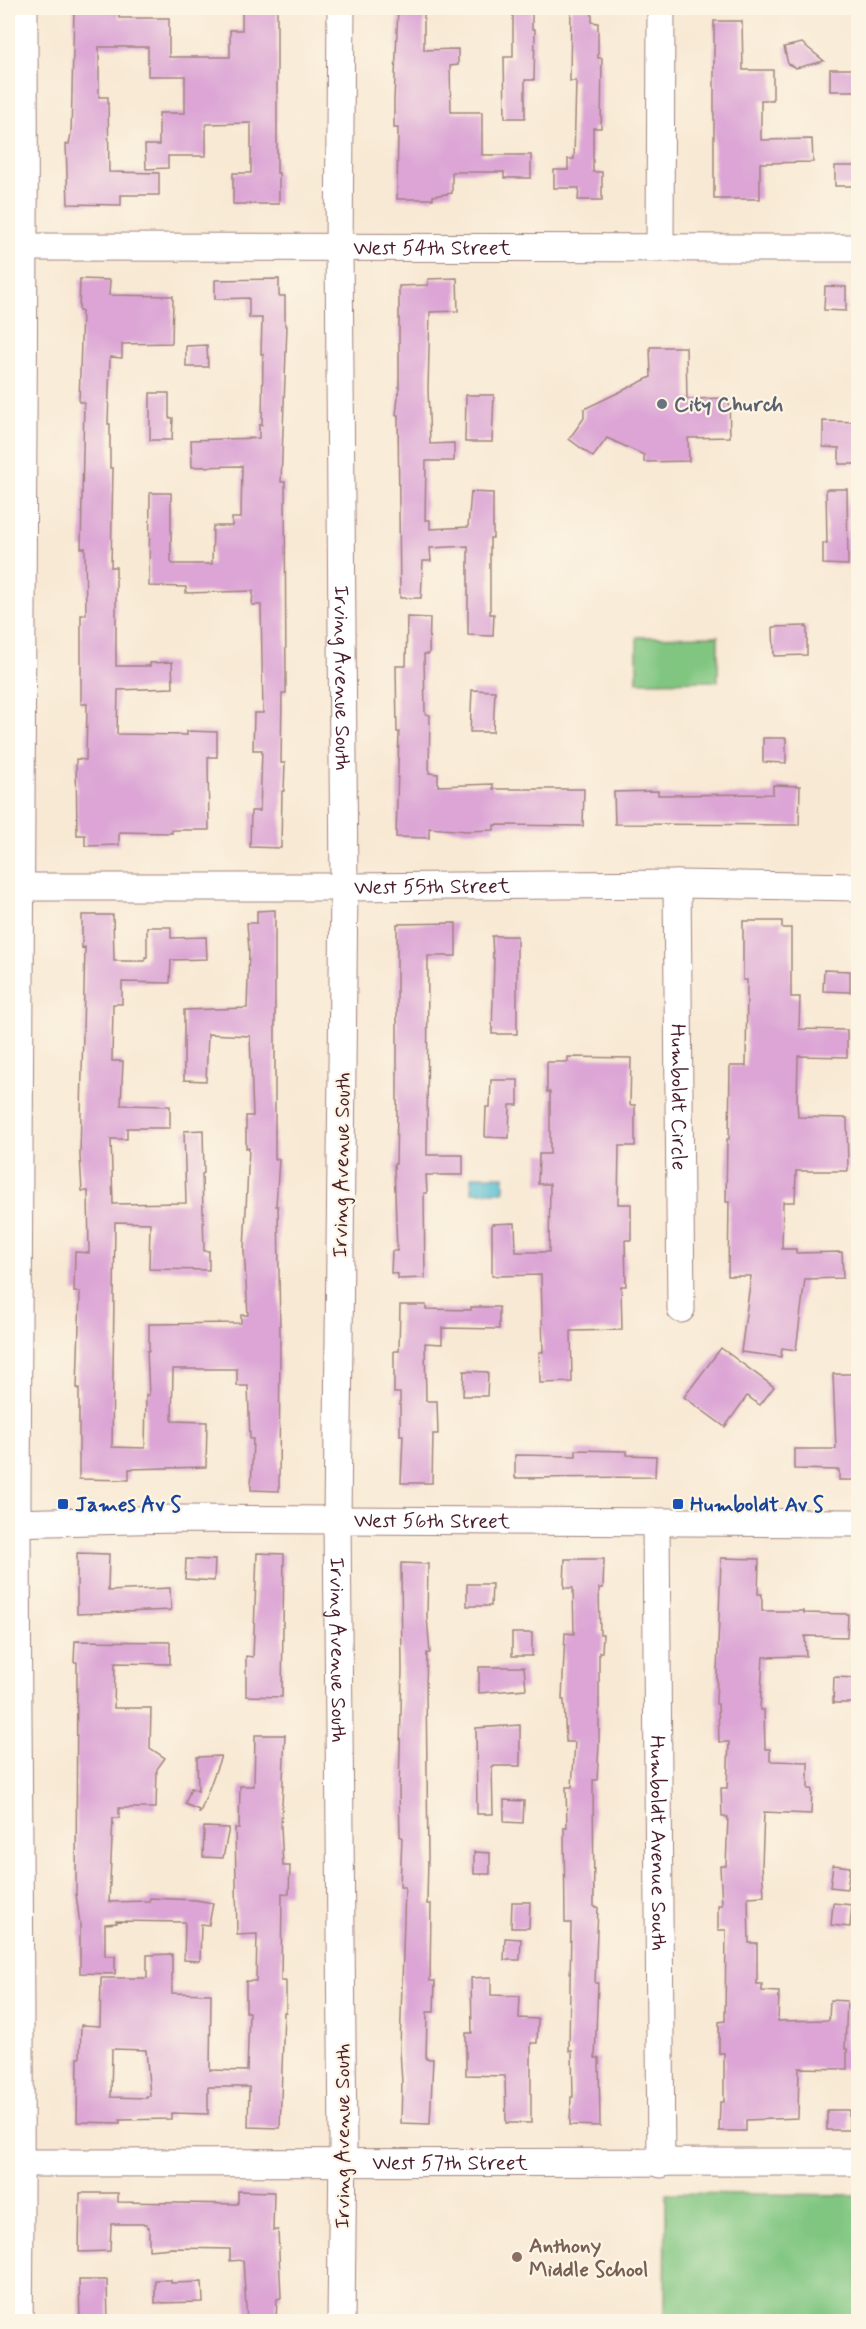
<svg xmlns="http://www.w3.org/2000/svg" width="866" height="2329" font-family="Mynerve,sans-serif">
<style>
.green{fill:#80c681;stroke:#657256;stroke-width:1.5}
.water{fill:#54bdd1;stroke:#4f6e7e;stroke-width:1.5}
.building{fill:#dca5d5;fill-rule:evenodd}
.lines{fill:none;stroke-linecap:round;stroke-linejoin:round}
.minor-casing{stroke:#a18480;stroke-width:29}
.minor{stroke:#fff;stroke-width:27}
.worship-dot{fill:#6b7280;stroke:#fcf5e5;stroke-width:2}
.transit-dot{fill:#1a4fb4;stroke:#fcf5e5;stroke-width:2}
.education-dot{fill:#8d6e63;stroke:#fcf5e5;stroke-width:2}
.labels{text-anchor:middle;stroke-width:4.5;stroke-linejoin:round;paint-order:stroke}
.street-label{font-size:21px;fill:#4a1f2b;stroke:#fcf5e5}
.worship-label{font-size:21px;font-weight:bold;fill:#5b616d;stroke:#fcf5e5;text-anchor:start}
.transit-label{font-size:21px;font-weight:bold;fill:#164399;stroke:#fcf5e5;text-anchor:start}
.education-label{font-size:21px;font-weight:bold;fill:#785e54;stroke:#fcf5e5;text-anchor:start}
</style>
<rect width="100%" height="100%" fill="#fcf5e5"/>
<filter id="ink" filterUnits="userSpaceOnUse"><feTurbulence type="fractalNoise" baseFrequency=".0167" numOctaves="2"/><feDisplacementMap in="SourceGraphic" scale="12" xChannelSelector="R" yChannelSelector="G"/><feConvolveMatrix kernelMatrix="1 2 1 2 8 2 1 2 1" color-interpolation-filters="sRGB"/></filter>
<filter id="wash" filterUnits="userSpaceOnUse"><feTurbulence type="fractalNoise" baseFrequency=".008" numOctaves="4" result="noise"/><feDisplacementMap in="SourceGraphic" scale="24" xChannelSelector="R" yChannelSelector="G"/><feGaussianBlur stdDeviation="1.35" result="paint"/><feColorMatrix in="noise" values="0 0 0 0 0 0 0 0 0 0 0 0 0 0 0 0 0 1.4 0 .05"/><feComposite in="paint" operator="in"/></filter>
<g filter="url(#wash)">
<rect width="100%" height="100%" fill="#f8e9d4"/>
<g class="green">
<polygon points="718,636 718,681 637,682 637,637"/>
<polygon points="666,2193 858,2195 858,2321 665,2321"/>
</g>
<rect class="water" x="472" y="1176" width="32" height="16"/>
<g id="blocks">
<g class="building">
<polygon points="74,8 119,8 119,18 169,18 169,57 230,57 230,30 242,30 242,8 277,8 277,173 279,173 279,204 233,204 233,173 251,173 251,123 206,124 206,156 168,156 168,168 146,169 145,145 159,145 159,113 185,113 185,76 148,76 148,47 99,47 99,97 108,97 109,172 159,173 159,195 121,195 121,205 68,204 66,144 69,144 71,134"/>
<polygon points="398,8 424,8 424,50 458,49 458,65 450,66 451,112 482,112 482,155 531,155 531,178 504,178 504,172 452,172 452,193 433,196 433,199 397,199 398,128 394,128 394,100"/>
<polygon points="513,8 532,8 532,29 535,29 534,80 525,80 525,118 505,118 504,57 513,57"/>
<polygon points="571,8 592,8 592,22 598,23 598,58 602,58 601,128 593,128 593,172 602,172 602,200 578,200 579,188 554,188 554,170 568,170 568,159 574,159 576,81 570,81"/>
<polygon points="714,21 742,21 743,70 773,70 773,100 761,100 761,140 812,139 813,162 760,163 760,199 714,199"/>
<polygon points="802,43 824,61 796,68 788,64 784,47"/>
<rect x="830" y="69" width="26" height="22"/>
<rect x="835" y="166" width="21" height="20"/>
<polygon points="457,278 458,311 430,312 428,389 430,444 454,443 454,461 426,461 425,520 430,520 430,529 468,527 471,492 493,493 493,538 490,538 490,614 494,614 493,636 468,635 468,546 430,548 431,561 423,561 421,598 400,598 398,415 396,415 399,388 399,286 428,285 428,279"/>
<polygon points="80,279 110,280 109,295 173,296 172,343 122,344 122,358 110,357 108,424 110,424 110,468 113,468 111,567 116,567 116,666 150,666 150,663 172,662 173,688 118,690 117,734 187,735 187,731 217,732 217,757 208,757 209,830 172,830 172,833 119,832 119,845 85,846 85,835 77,835 76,759 86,760 87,704 81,704 81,615 86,615 85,548 81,548 84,402 79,402 82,311 79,311"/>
<polygon points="279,279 279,296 285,296 285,326 287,326 281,482 285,482 286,693 282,693 281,763 285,763 284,791 282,791 281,848 250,847 251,811 260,811 262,750 253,750 254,713 263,713 261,605 252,605 253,591 186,593 186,587 149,586 150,493 171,493 171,562 173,564 212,564 213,526 232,526 232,518 241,518 242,466 192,467 191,440 259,438 259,425 262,425 263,354 261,354 262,318 249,318 249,298 215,299 215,280"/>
<polygon points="825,286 846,287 846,311 824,310"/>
<polygon points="207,345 208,367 186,367 186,346"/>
<polygon points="650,347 686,347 687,399 729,398 730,437 688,438 689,461 644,462 644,455 607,438 593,457 569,439 584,418 584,409 651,377"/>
<polygon points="150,393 169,393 169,418 173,418 172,440 150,440"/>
<polygon points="466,395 494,395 492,442 465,442"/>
<polygon points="823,421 858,422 858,464 839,464 839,448 823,447"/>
<polygon points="826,489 847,489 848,565 823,564 823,543 827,543"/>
<polygon points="407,617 430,618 429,654 424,654 425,714 430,715 429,773 438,774 438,786 493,784 493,789 584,789 583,826 494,825 494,830 467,831 429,828 429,838 396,837 399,732 397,732 396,666 406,666"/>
<polygon points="807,626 807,655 774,656 773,627"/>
<polygon points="472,690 495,691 493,732 470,732"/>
<polygon points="763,738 786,738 786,763 763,762"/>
<polygon points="773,785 800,786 799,825 615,824 614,792 658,791 658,795 773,794"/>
<polygon points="275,910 275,1159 279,1159 276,1206 278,1206 280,1336 279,1491 251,1490 253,1439 250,1439 248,1386 237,1386 237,1369 173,1369 172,1421 207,1422 206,1467 129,1469 129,1480 79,1479 79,1388 77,1388 80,1292 74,1292 75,1252 89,1253 88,1191 82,1191 80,1155 85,947 82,948 82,915 113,915 114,961 145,961 145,957 147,957 147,927 171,927 171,938 206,937 207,959 171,960 170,983 122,982 122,1004 113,1004 112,1061 123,1061 121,1105 170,1106 170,1128 127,1128 127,1139 111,1139 113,1204 186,1203 184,1131 203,1130 204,1173 202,1174 204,1251 209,1251 209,1270 149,1269 150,1223 115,1222 112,1447 145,1448 146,1395 149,1395 147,1351 149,1351 149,1324 241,1323 241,1315 248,1315 244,1250 249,1148 246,1148 246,1116 253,1116 250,1036 208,1034 206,1081 184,1080 184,1010 247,1008 249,951 247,923 257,923 257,911"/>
<polygon points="743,921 782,921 782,928 791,928 791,997 800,997 799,1029 847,1030 847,1057 798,1056 797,1101 798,1117 847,1118 848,1171 796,1171 795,1202 783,1202 782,1249 796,1249 796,1253 842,1252 843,1278 805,1279 796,1350 782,1348 781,1357 741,1352 751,1276 728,1276 729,1202 726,1202 727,1139 729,1139 730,1066 746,1066 747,980 743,980"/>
<polygon points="456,923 456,956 428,956 427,1155 463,1155 463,1175 426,1175 427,1193 424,1193 425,1278 398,1279 398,1274 391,1273 392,1251 397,1251 394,1164 396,1164 397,1109 397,924"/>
<polygon points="492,936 517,936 517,1034 492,1034 494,958 493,958"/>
<polygon points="824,970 850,971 850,992 823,991"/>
<polygon points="568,1057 631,1058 630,1105 635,1105 635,1146 619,1146 618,1204 631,1204 631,1240 625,1240 626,1286 621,1286 622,1330 571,1331 572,1382 540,1383 539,1352 543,1352 541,1275 492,1276 492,1224 515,1223 516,1252 549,1252 550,1184 538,1184 539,1154 550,1154 550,1092 547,1092 547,1062 568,1062"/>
<polygon points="491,1080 518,1080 518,1105 510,1105 509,1138 485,1137 486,1107 490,1107"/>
<polygon points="400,1305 426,1305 426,1309 471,1310 471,1307 499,1307 499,1329 442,1328 442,1344 425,1343 426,1401 437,1401 438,1434 433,1434 432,1483 401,1483 403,1435 400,1435 400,1393 394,1393 394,1351 399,1351"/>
<polygon points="721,1348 774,1387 760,1405 747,1396 725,1427 684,1397"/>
<polygon points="464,1371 488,1372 487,1396 463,1396"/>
<polygon points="833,1374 858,1374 858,1480 839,1480 839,1470 794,1469 794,1449 836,1449"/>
<polygon points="576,1450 627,1451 627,1455 656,1456 655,1477 515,1478 515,1455 576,1456"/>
<polygon points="77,1553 109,1554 108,1591 170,1588 171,1610 77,1614"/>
<polygon points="257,1553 284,1554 282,1697 246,1696 246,1656 253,1657"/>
<polygon points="721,1558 759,1559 758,1594 762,1594 762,1611 804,1611 804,1613 848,1614 847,1637 805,1636 806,1656 763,1657 760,1710 764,1710 765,1749 770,1749 770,1761 808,1762 808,1789 812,1789 811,1814 764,1812 762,1865 764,1896 748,1897 749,1943 757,1943 757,1984 762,1984 762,1991 779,1992 778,2021 829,2020 830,2000 847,2001 845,2049 847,2049 847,2069 799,2068 798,2118 746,2120 746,2131 719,2131 720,2102 724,2102 724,2053 719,2053 719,2022 725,2021 726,1930 718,1930 718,1905 722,1905 720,1866 726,1866 728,1817 722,1817 721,1788 727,1788 729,1742 719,1742 718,1704 716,1704"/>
<polygon points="186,1559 215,1560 214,1581 185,1579"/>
<polygon points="565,1559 604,1559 603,1588 599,1588 600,1634 603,1634 602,1652 599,1652 599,1744 597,1780 593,1780 594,1907 598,1907 595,1983 598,1983 595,2058 599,2058 600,2126 570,2125 571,2097 573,2097 572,2051 569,2051 571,1923 565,1923 564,1827 567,1827 566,1787 572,1787 575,1742 566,1742 564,1700 562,1700 565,1633 574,1634 573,1588 564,1588"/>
<polygon points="401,1563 428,1564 427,1617 430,1653 427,1653 426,1686 428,1857 427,1904 431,1904 430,1981 435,1981 434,2012 427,2012 426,2059 433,2059 430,2124 401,2123 402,2083 400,2050 405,1887 400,1887 402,1837 400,1837 399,1789 402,1671"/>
<polygon points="467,1584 492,1584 491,1606 467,1606"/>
<rect x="512" y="1633" width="20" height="23"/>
<polygon points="75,1641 170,1642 170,1664 115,1663 114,1708 151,1708 150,1748 165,1758 157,1769 156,1808 119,1808 119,1818 113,1818 109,1902 149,1901 150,1898 196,1900 213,1903 209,1925 201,1924 200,1961 184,1960 185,1922 116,1921 117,1923 105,1924 105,1956 115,1956 115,1974 80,1973 80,1924 76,1894 77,1662 74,1662"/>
<polygon points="479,1667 524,1667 526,1689 479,1693"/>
<polygon points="834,1677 858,1678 858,1703 833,1703"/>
<polygon points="520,1725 520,1766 492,1766 493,1814 477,1814 476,1728"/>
<path d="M255,1735h30l-4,92 2,39h7l-1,28 -7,-1 -1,88h5v31h-2l-4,116 -32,-1 1,-40h-41v27l-37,-1v6l-51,1v3l-43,-1 1,-64h2l1,-33 19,1 1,-48h46v-23l25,-1v39l39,1 -1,76 37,1 2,-59h-3v-31h10l1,-47 -20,1 -2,-107h4l1,-42h14zM112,2049l34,1 4,46h-3v2l-36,-1z"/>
<polygon points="221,1756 200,1813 199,1813 199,1810 185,1804 191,1788 198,1791 197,1757"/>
<polygon points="504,1800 524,1801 523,1823 504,1822"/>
<polygon points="204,1827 229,1828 223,1858 203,1857"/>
<polygon points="474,1852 490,1853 490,1874 474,1874"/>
<polygon points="833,1865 850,1867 847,1889 830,1887"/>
<polygon points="512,1902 530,1902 529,1928 511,1928"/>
<polygon points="833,1903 852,1905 850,1927 831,1925"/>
<polygon points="505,1938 521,1939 520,1960 504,1960"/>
<polygon points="491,1977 491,1995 520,1996 519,2018 538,2019 537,2043 531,2043 531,2123 506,2123 505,2076 466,2075 466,2033 472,2033 471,1978"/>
<rect x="827" y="2110" width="22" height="20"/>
<polygon points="238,2191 274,2192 273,2230 278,2230 281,2298 277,2299 276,2322 247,2322 243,2260 230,2261 230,2249 172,2248 149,2250 149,2227 147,2227 147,2224 111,2224 110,2251 79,2252 80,2193 118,2193 118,2202 238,2204"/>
<polygon points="79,2280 107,2280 108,2322 80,2322"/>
<polygon points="155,2280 171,2280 171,2283 202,2282 203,2302 155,2303"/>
</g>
</g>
</g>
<g filter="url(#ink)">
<use href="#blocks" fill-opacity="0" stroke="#a18480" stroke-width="1.5"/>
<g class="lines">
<g class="minor-casing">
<g id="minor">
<path id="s1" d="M341,8l-2,239 5,640 -7,633 6,623 -2,179"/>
<path id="s2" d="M8,247l850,1"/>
<polyline points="660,248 661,8"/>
<path id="s3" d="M677,884l4,425"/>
<path id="s4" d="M8,887h336l333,-3 181,3"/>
<path id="s5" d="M656,1522l5,642"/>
<path id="s6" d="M8,1523l167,-4 683,4"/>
<path id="s7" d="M8,2163l850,-1"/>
<path d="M19,2322c4,-276 -2,-551 -2,-826 1,-496 9,-992 7,-1488"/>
</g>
</g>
<use href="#minor" class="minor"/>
</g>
</g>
<circle class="worship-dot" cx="662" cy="404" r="6"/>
<g class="transit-dot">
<rect x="57" y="1498" width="12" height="12" rx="3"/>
<rect x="672" y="1498" width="12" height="12" rx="3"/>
</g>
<circle class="education-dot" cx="517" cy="2257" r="6"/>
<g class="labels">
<g class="street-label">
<text dy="7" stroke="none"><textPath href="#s2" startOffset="424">West 54th Street</textPath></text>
<text dy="7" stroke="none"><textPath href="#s1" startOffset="670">Irving Avenue South</textPath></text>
<text dy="7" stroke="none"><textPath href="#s4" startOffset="424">West 55th Street</textPath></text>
<text dy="7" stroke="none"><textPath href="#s3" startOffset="213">Humboldt Circle</textPath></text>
<text transform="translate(341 1165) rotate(-89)" y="7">Irving Avenue South</text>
<text dy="7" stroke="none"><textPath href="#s6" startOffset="424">West 56th Street</textPath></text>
<text dy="7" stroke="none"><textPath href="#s1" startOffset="1642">Irving Avenue South</textPath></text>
<text dy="7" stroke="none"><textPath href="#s5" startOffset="321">Humboldt Avenue South</textPath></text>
<text transform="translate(342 2136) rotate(-90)" y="7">Irving Avenue South</text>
<text dy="7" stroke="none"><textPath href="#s7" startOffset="442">West 57th Street</textPath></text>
</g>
<g class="worship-label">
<text x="674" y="411">City Church</text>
</g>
<g class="transit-label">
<text x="75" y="1511">James Av S</text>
<text x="690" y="1511">Humboldt Av S</text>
</g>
<g class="education-label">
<text x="529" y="2252">Anthony<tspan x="529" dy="24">Middle School</tspan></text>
</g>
</g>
<rect width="866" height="2329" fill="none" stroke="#fcf5e5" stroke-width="30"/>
</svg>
